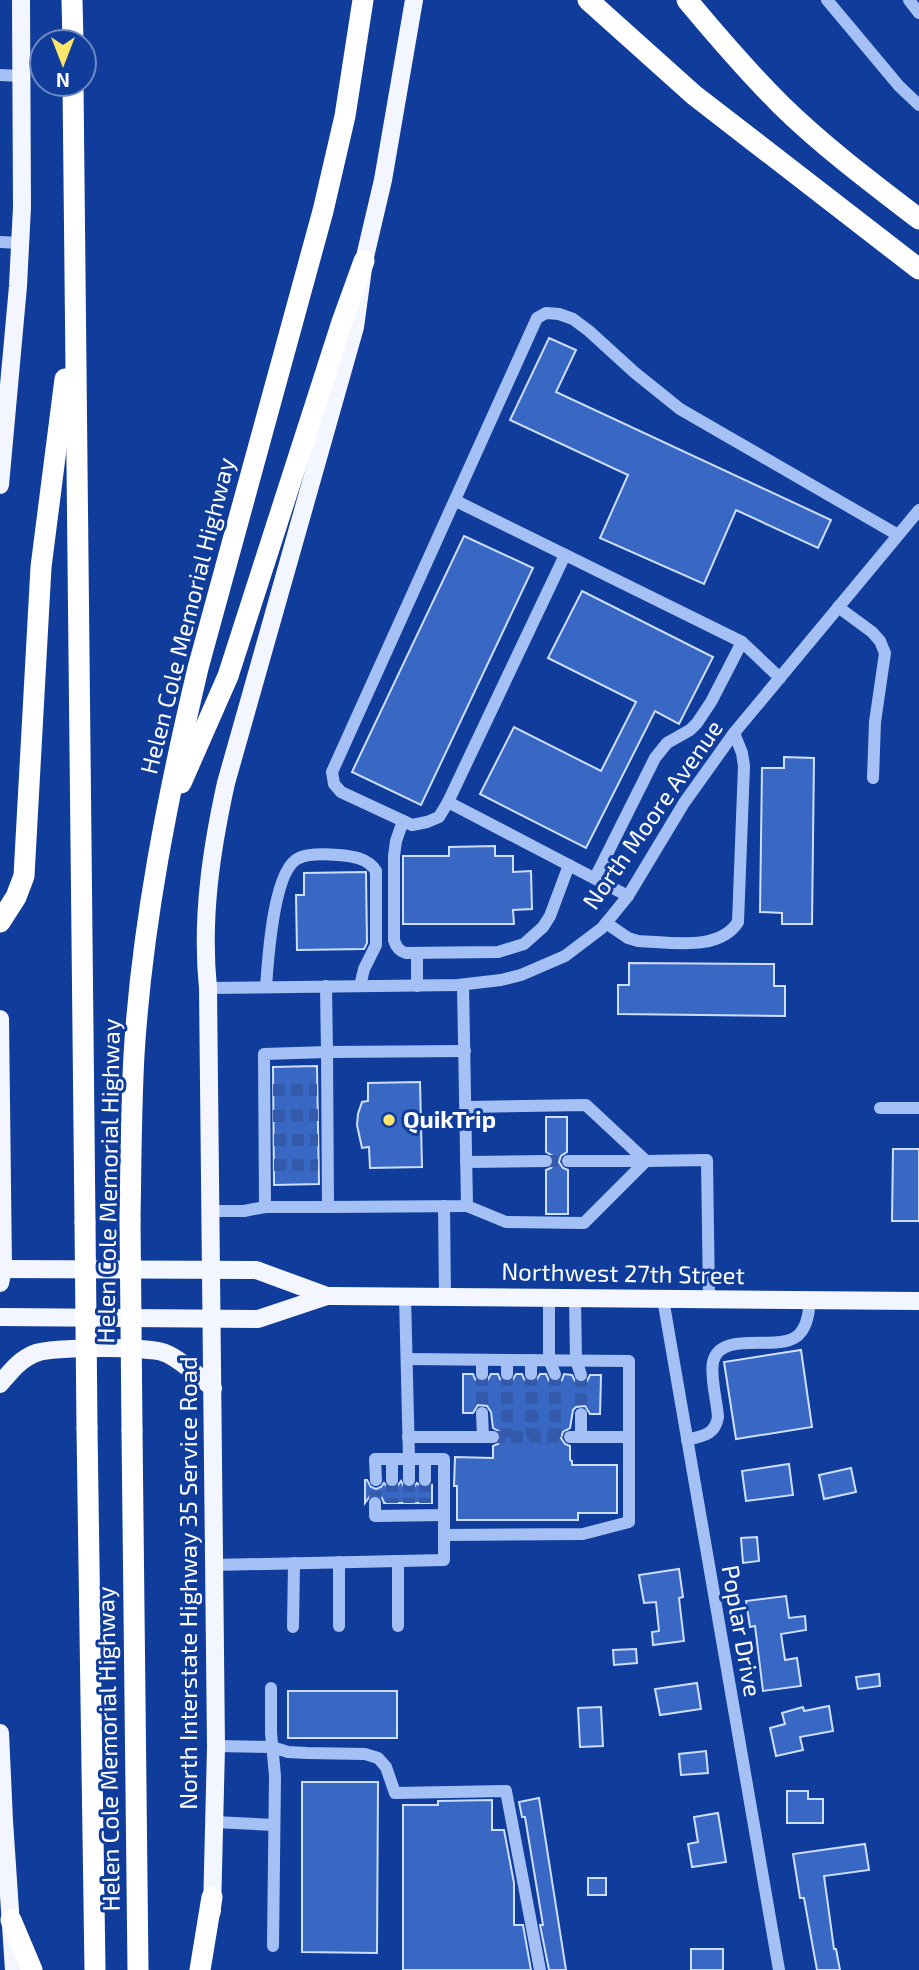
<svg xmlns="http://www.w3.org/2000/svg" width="919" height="1970" font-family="'Exo 2',sans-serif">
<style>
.building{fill:#3967c4;stroke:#cedefe;stroke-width:2}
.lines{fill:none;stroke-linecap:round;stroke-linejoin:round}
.minor-tunnel{stroke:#345aab;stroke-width:12;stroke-dasharray:12 6;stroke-linecap:butt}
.minor{stroke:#a5c0f5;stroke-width:12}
.major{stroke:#f3f6ff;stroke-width:18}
.highway{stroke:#fff;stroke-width:21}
.highway-bridge{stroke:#fff;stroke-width:21}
.poi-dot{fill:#ffe569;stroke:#103d9c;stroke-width:2.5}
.labels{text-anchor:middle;stroke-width:6;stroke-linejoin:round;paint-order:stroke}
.street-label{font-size:24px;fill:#fff;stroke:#103d9c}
.poi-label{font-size:24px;font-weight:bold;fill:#fff;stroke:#103d9c;text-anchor:start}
</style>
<rect width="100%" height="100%" fill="#103d9c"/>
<g class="building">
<polygon points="549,338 576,350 556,392 831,520 818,548 736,510 704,584 600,538 628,475 510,420"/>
<polygon points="464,536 533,568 421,805 352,772"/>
<polygon points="582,591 713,657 679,724 655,711 586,848 480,794 514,727 601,771 636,702 548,658"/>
<polygon points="784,757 814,758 812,924 782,924 782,913 760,912 762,768 784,768"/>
<polygon points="495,846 495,856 513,856 513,872 531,871 532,909 513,910 514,924 403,924 403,856 449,856 449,847"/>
<polygon points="366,872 367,943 364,949 297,950 296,895 304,895 304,873"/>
<polygon points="629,963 774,964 774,986 785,986 785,1016 618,1014 618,985 629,985"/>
<polygon points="317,1066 319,1184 274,1185 273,1067"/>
<polygon points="420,1082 422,1167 370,1168 369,1147 362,1148 357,1125 358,1114 362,1102 368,1101 368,1083"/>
<polygon points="546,1117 567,1117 567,1152 561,1156 559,1162 563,1168 568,1170 568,1214 546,1214 546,1170 551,1168 555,1162 553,1156 546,1152"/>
<polygon points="893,1149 919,1149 919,1221 892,1221"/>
<polygon points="801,1350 812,1427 736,1439 724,1362"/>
<polygon points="463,1374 473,1374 475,1379 481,1383 487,1381 491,1374 498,1374 500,1379 506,1383 512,1381 516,1374 522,1374 524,1379 530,1383 536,1381 540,1374 546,1374 549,1381 555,1383 562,1380 564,1374 572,1375 575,1381 580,1384 587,1381 590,1375 601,1375 600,1414 590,1414 585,1406 576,1407 573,1410 570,1428 563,1432 561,1438 565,1444 570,1446 570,1460 572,1461 572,1465 617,1465 617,1513 578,1513 578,1520 457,1520 457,1486 454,1486 455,1457 493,1458 493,1446 498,1444 502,1438 500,1432 493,1428 491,1412 487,1406 478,1405 473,1413 463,1413"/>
<polygon points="789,1464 793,1495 746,1501 742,1471"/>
<polygon points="851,1468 856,1492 824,1499 819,1475"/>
<polygon points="365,1480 367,1480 371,1487 376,1489 381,1487 384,1483 388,1488 396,1488 401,1481 404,1487 408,1489 414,1487 417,1483 424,1489 432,1485 432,1503 384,1503 382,1498 376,1494 370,1496 365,1503"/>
<polygon points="757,1537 759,1561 743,1563 741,1538"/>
<polygon points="679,1569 683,1597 679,1598 684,1641 653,1645 652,1632 659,1631 656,1602 644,1603 639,1575"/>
<polygon points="786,1596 789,1618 805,1616 806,1630 781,1634 785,1660 797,1658 801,1686 763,1691 755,1626 750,1627 746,1601"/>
<polygon points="636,1649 637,1663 614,1665 613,1650"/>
<polygon points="879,1674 880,1686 858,1689 856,1677"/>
<polygon points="697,1683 701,1709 660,1715 655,1689"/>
<rect x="288" y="1691" width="109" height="47"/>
<polygon points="829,1706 833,1731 800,1737 803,1750 776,1756 770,1728 785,1724 782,1713 803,1707 804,1711"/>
<polygon points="601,1707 603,1746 580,1747 578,1708"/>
<polygon points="706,1751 708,1773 681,1775 679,1754"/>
<polygon points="302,1782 378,1782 377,1953 302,1952"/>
<polygon points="787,1791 808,1791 808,1799 823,1799 823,1823 787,1823"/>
<polygon points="539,1798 566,1970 549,1970 540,1925 543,1925 525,1817 522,1817 519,1802"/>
<polygon points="492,1800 492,1830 504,1830 514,1883 514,1925 523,1925 531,1970 403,1970 403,1805 438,1805 438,1801"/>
<polygon points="718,1813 726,1862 692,1867 688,1844 698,1842 694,1817"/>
<polygon points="865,1844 869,1870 824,1876 834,1949 836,1949 840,1970 817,1970 804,1898 800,1898 793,1854"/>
<rect x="588" y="1878" width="18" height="17"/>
<rect x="691" y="1949" width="32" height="21"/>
</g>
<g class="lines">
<g class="minor-tunnel">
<polyline points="273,1090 317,1090"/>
<polyline points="273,1116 318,1115"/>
<polyline points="274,1140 318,1140"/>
<polyline points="546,1161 568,1161"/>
<polyline points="274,1165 318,1165"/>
<polyline points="482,1374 482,1413"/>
<polyline points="507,1374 507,1437"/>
<polyline points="531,1374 532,1437"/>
<polyline points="555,1374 555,1437"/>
<polyline points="581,1375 581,1414"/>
<polyline points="493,1437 570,1437"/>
<polyline points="392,1480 392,1503"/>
<polyline points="409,1480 409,1503"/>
<polyline points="425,1480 425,1503"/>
<polyline points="375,1503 376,1480"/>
</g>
<g class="minor">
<polyline points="827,0 899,86 919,105"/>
<polyline points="909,0 919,13"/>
<polyline points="0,75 22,76"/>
<polyline points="0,242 20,243"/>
<polyline points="456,501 742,642 780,678"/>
<polyline points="565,555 448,802 439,817 427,822 412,825 341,792 334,784 332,772 537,318 546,313 559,314 573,319 589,331 634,372 680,409 898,535"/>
<polyline points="838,607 872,632 880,641 885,653 875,722 873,778"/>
<polyline points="448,802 628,896"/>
<path d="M403,821l-7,20 -2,15v84c2,7 5,11 12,13l92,-1 26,-8 19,-17 7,-11 19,-51"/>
<polyline points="595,878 655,758 667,743 690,730 697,723 711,702 742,642"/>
<path d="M606,923l22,15 10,3c32,1 81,11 100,-19l6,-156 -2,-13 -8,-20"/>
<polyline points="417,953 417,986"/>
<polyline points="326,986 327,1052 465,1051"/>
<path d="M266,987c2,-27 7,-118 33,-129 11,-5 27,-4 39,-3 14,1 30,3 38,16v74l-12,24 -4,17"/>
<polyline points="208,988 458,985 501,980 521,975 565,956 602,928 628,896 684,803 734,733 919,510"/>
<polyline points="466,1107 586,1105 646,1161 707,1160 709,1299"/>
<polyline points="880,1108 919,1108"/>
<polyline points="568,1161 646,1161"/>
<polyline points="466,1162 546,1161"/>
<polyline points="444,1206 445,1297"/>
<polyline points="467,1206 506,1222 584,1223 646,1161"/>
<polyline points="328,1207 467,1206 463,985"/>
<polyline points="211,1211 244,1211 265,1207 264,1054 327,1052 328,1207 265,1207"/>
<polyline points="405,1296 409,1459 425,1459 425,1480"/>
<polyline points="549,1298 549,1360 555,1374"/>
<polyline points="575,1298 576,1360 581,1375"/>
<polyline points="663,1299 779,1970"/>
<polyline points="407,1359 629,1361 629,1437 570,1437"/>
<polyline points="482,1360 482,1374"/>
<polyline points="507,1360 507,1374"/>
<polyline points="531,1360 531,1374"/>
<polyline points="482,1413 483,1437"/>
<polyline points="581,1414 581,1437"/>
<polyline points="408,1437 493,1437"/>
<path d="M687,1440c16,-4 28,-5 31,-23 -1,-16 -8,-40 -5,-55 8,-35 72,-6 88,-30 7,-9 8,-22 9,-32"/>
<polyline points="376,1480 375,1459 409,1459 409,1480"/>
<polyline points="392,1480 392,1459"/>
<polyline points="375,1503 375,1516 444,1515 444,1459 425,1459"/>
<polyline points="444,1535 583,1534 629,1522 629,1437"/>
<polyline points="398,1561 398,1626"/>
<polyline points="214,1565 444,1560 444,1515"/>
<polyline points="339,1626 339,1562"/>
<polyline points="293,1627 294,1563"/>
<polyline points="271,1688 271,1733 275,1776 273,1946"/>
<polyline points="216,1746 272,1747 288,1752 307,1753 365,1754 378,1758 386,1767 395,1793 506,1791 540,1970"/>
<polyline points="214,1822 274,1825"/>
</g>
<g class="major">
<polyline points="0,485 18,286 22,207 21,0"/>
<polyline points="0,1019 3,1269 0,1283"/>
<polyline points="0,1269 256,1270 327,1296"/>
<polyline points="0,1317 258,1319 327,1296 334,1296 919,1301"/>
<path d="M0,1384c11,-13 20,-25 36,-31 17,-6 114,-7 129,0 14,5 35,25 48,35"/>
<polyline points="0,1733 4,1821 14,1970"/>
<path d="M212,1911l4,-164 -8,-759c-7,-69 3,-137 18,-205l129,-456 9,-66 19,-81 31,-180"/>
</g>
<g class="highway">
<polyline points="72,0 73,42"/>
<polyline points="588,0 694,95 919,269"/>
<path d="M687,0c30,36 61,72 94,105 43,42 91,78 138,114"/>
<polyline points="73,84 85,1222"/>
<polyline points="181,783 228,676 342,322 364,261"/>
<polyline points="0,922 16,897 24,876 41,567 65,379"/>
<path d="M130,1219c1,-55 1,-110 4,-164 8,-131 34,-260 64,-387l125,-457 22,-95 18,-116"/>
<polyline points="87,1428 95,1970"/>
<polyline points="132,1430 138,1970"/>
<polyline points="11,1920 32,1970"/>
<polyline points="200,1970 212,1897"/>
</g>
<g class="highway-bridge">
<polyline points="130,1219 132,1430"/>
<polyline points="85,1222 87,1428"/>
</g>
</g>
<circle class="poi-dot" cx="389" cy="1120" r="7"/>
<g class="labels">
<g class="street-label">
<text transform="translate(188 616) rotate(-76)" y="8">Helen Cole Memorial Highway</text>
<text transform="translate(653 815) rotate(-55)" y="8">North Moore Avenue</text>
<text transform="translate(109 1181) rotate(-89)" y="8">Helen Cole Memorial Highway</text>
<text transform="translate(623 1274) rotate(1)" y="8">Northwest 27th Street</text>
<text transform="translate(189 1583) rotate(-90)" y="8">North Interstate Highway 35 Service Road</text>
<text transform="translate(741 1631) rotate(80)" y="8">Poplar Drive</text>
<text transform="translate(109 1749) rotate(-91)" y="8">Helen Cole Memorial Highway</text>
</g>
<g class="poi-label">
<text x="403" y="1128">QuikTrip</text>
</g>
</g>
<g transform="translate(63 63) rotate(180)"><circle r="33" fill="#103d9c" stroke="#708bc4" stroke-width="2"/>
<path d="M0-5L12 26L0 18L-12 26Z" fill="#ffe569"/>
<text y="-10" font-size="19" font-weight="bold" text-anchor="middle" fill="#ffffff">N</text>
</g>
</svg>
